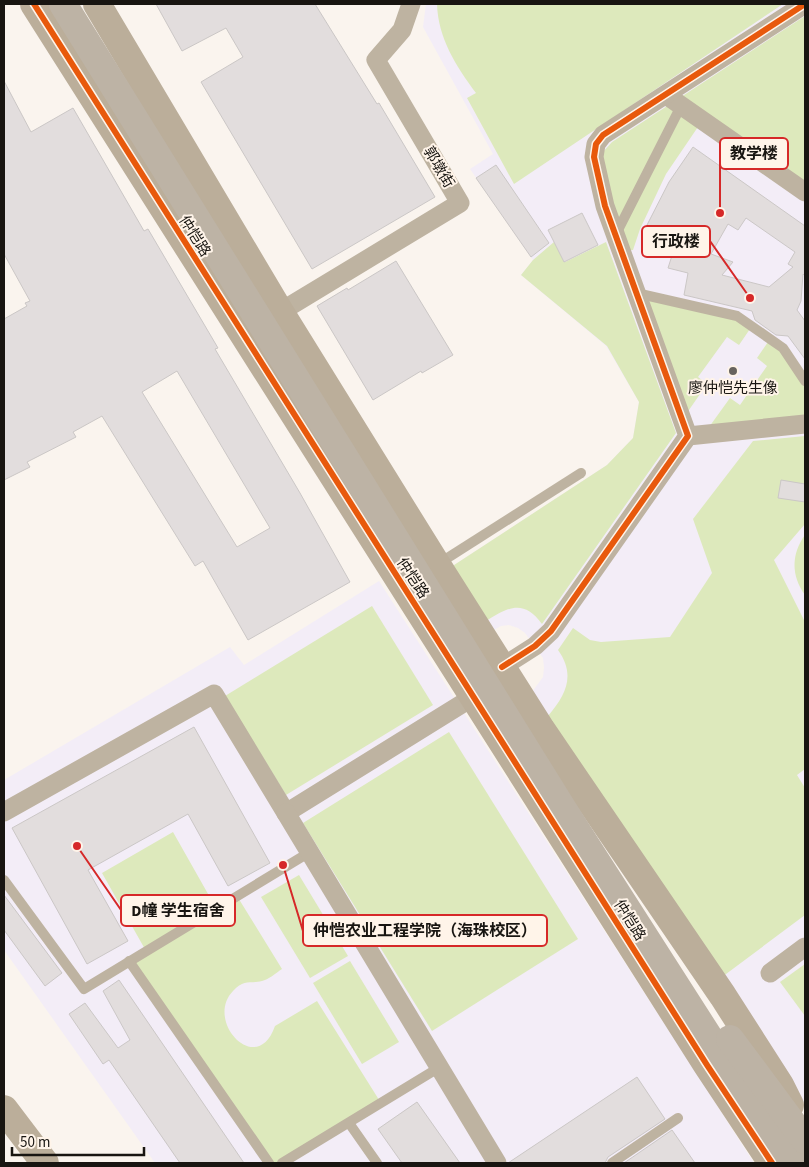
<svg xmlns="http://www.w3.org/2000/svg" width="809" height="1167" font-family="'Source Sans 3','Noto Sans SC',sans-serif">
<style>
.education{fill:#f3edf7}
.green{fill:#dde9bc}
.building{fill:#e2dddd;stroke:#cbc7c6;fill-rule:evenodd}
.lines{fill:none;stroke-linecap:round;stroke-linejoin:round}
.lane{stroke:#beb3a1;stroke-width:10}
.street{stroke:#beb3a1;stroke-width:19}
.secondary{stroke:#bbae9a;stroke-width:28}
.highway{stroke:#bdb3a5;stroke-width:28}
.cycleway-casing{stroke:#fff4e9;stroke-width:9}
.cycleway{stroke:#e8590c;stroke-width:6}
.poi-dot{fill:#67635e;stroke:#fff4e9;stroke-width:2}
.labels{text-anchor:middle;stroke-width:4;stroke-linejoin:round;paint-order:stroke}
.street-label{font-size:15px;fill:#181511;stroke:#fff4e9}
.poi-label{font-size:15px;fill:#181511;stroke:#fff4e9}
.leader{fill:none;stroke:#d62828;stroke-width:2}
.callout-dot{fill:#d62828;stroke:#fff4e9;stroke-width:2}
.callout{fill:#fff4e9;stroke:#d62828;stroke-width:2}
.callout-label{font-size:16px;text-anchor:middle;font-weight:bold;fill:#181511}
</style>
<rect width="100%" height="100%" fill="#faf4ee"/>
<g class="education">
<polygon points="426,4 805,4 805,1105 532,692 543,677 544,668 543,658 525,633 518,628 509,625 501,626 492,631 451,567 607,465 633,438 639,402 606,346 521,275 533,260 470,169 493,154 423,27"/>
<polygon points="379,581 754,1163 155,1163 4,950 4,780 230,647 244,665"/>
</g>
<g class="green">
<path d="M437,4h346l-269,180 -47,-86 9,-5c-20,-27 -38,-55 -39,-89z"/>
<polygon points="805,16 805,192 702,121 666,174 640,229 633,250 625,251 618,230 602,153 612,142"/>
<path d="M554,242l11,20 41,-20 70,191 -134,191c-18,-25 -34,-17 -56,-3l-35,-54 156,-102 26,-27 6,-36 -32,-56 -86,-71 12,-15z"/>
<polygon points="636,293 737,316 752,326 739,345 727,337 698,377 707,384 682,420"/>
<polygon points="770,339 805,381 805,424 704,434 730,398 740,405 767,366 757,358"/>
<path d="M805,436v88l-31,36 31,62v147l-8,6 8,13v127l-83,62 -174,-261c18,-21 28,-41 10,-66l15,-22 17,12 11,2 69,-5 42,-64 -19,-54 60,-78z"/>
<path d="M805,535v60c-14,-19 -14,-41 0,-60z"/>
<polygon points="372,606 433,705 286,795 225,696"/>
<polygon points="449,732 578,939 432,1031 303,823"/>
<path d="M173,832l43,76 21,-12 45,73c-6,4 -14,11 -20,12 -13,3 -18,-2 -29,10 -29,30 24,87 42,35l42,-25 64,102 -99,60h-13l-140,-202 17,-10 -44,-78z"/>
<polygon points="299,875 348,956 310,978 261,897"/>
<polygon points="350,961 399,1042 362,1064 313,983"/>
<polygon points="805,964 805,1016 780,982"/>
</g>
<g class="building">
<polygon points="156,4 315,4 377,104 379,103 435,197 312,269 201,82 243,57 226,28 182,51"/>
<path d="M4,81l27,51 42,-24 71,123 4,-2 70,119 -3,1 85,144 50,89 -102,58 -45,-79 -8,5 -93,-150 -29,16 3,5 -49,25 3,5 -26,13v-161l23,-13 -2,-3 5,-2 -26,-47zM177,371l93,157 -33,19 -95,-155z"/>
<path d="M693,147l112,79v50l-2,-2 -2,27 -4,9 8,11v38l-17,-23 -12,-1 -21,-15 -3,-9 -68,-16 4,-22 -20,-5 10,-31 -31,-12 22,-43zM746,218l49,34 -7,12 5,3 -24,20 -47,-12 11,-13 -22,-8 17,-30 10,6z"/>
<polygon points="496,165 549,243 531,257 476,178"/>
<polygon points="582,213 598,245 564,262 548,230"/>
<polygon points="396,261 453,355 422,373 421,371 373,400 317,306 347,288 348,290"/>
<polygon points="781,480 805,484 805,502 778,498"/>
<polygon points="194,727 270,863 228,886 188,814 88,870 128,941 87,964 12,828"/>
<polygon points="4,895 62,973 45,986 4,930"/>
<polygon points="119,980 244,1163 180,1163 109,1060 103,1064 69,1014 85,1003 118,1048 130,1040 103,991"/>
<polygon points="637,1077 665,1119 608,1157 605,1163 508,1163"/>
<polygon points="417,1102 460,1163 402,1163 378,1129"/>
<polygon points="672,1130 695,1163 624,1163"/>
</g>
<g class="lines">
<g class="lane">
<polyline points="616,234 681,106"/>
<polyline points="636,293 737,316 783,348 805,381"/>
<polyline points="438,564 581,473"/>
<polyline points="4,880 84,989 310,852"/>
<polyline points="129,961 269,1163"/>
<polyline points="349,1123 377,1163"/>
<polyline points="282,1163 440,1067"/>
<polyline points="612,1163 678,1118"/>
</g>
<g class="street">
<polyline points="666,95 805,192"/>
<polyline points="280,312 460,203 376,60 402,30 411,4"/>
<polyline points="688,436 805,424"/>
<polyline points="502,667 535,646 551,631 688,436 605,206 594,157 596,144 603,135 805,4"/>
<polyline points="4,812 214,694 286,813 473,697"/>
<polyline points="286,813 497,1163"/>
<polyline points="770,973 805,947"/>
</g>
<g class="secondary">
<polyline points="34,4 707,1065 772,1163"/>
<polyline points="97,4 280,312 437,565 541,729 723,996 780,1085 790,1105"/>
<polyline points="4,1109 45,1163"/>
</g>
<g class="highway">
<polyline points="63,4 564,811 721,1056 794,1163"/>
<polyline points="730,1039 805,1140"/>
</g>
<g class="cycleway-casing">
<g id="cycleway">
<polyline points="34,4 707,1065 772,1163"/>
<polyline points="502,667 535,646 551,631 688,436 605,206 594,157 596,144 603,135 805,4"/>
</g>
</g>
<use href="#cycleway" class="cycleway"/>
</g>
<circle class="poi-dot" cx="733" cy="371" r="5"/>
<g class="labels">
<g class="street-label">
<text transform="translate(439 167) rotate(59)" y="5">郭墩街</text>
<text transform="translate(195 236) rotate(58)" y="5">仲恺路</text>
<text transform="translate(413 578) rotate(57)" y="5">仲恺路</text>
<text transform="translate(630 920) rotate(58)" y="5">仲恺路</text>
</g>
<g class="poi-label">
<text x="733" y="393">廖仲恺先生像</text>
</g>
</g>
<path class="leader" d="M720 213L720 154M750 298L710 241M77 846L121 910M283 865L303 931"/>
<g class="callout-dot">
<circle cx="720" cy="213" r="5"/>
<circle cx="750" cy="298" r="5"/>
<circle cx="77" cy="846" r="5"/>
<circle cx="283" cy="865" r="5"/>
</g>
<g class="callout">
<rect x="720" y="138" width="68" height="31" rx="5"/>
<rect x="642" y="226" width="68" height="31" rx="5"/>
<rect x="121" y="895" width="114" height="31" rx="5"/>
<rect x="303" y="915" width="244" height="31" rx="5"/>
</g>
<g class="callout-label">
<text x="754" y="159">教学楼</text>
<text x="676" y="247">行政楼</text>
<text x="178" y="916">D幢 学生宿舍</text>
<text x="425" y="936">仲恺农业工程学院（海珠校区）</text>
</g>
<rect width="809" height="1167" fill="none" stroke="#181511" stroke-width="10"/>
<path d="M12 1147v8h132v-8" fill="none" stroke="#181511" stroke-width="2.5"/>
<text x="20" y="1147" font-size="15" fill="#181511" stroke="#fff4e9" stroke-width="4" paint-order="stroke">50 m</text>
</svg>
